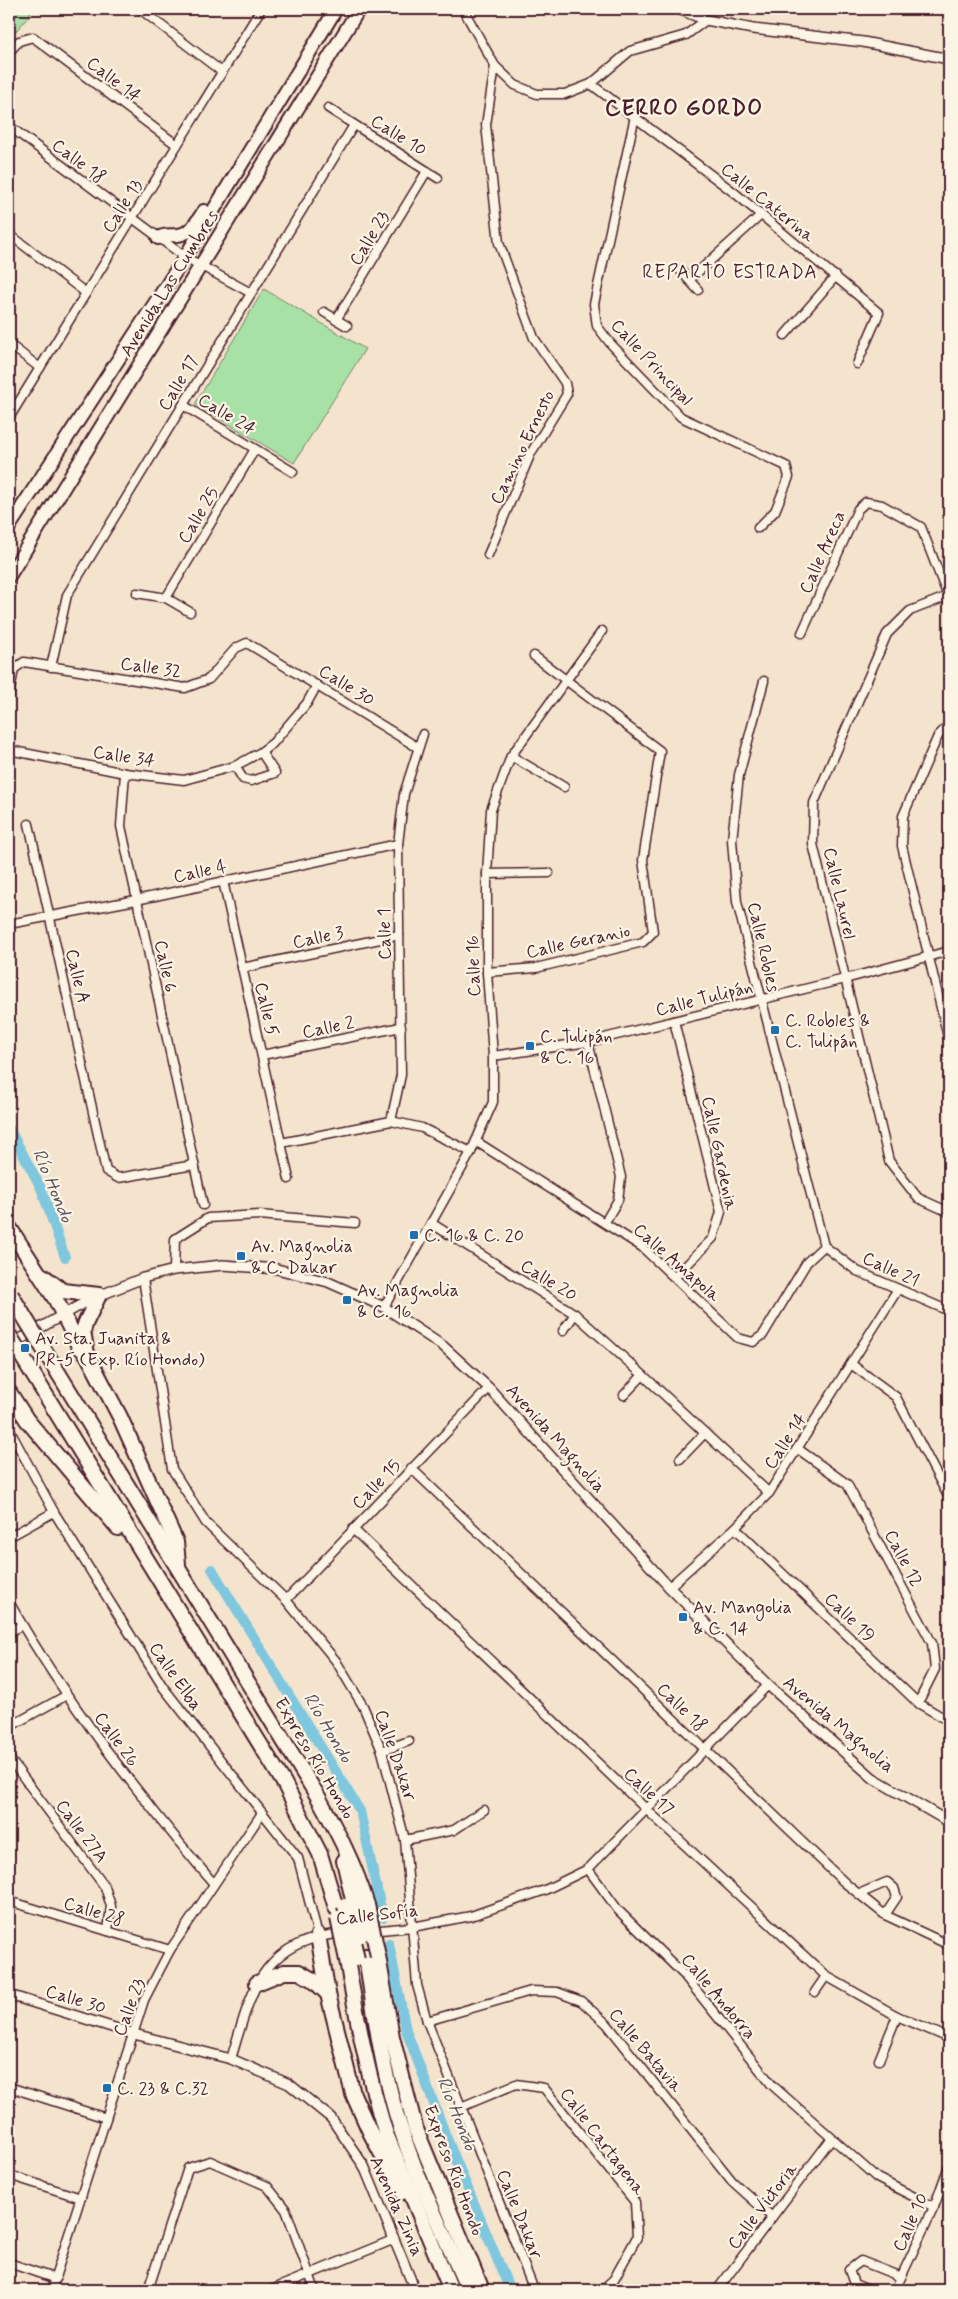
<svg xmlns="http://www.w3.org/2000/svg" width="958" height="2299" font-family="Mynerve,sans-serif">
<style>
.green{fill:#a8e1a5;stroke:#798068}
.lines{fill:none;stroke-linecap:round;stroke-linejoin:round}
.canal{stroke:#7ec7de;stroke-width:10}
.minor-casing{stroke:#4a1f2b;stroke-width:11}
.tertiary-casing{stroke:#4a1f2b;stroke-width:12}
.trunk-casing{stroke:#4a1f2b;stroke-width:16}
.motorway-casing{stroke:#4a1f2b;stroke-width:18}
.minor{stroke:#fcf5e5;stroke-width:8}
.tertiary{stroke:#fcf5e5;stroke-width:9}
.trunk{stroke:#fcf5e5;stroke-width:12}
.motorway{stroke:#fcf5e5;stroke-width:14}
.motorway-bridge-casing{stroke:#4a1f2b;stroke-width:18;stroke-linecap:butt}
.motorway-bridge{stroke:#fcf5e5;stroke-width:14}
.poi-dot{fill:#1f6fb2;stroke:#fcf5e5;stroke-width:2}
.labels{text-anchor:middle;stroke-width:4.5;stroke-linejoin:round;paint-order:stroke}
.street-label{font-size:18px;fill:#4a1f2b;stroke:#fcf5e5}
.poi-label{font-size:18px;fill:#4a1f2b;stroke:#fcf5e5;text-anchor:start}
.neighbourhood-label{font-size:19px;letter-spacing:1px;fill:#4a1f2b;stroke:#fcf5e5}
.water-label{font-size:19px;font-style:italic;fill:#5a5161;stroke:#fcf5e5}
.district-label{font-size:22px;font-weight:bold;letter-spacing:1px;fill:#4a1f2b;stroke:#fcf5e5}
</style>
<rect width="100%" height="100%" fill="#f5e4cd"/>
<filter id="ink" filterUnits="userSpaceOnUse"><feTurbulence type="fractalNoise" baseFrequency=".02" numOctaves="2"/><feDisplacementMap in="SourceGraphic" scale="10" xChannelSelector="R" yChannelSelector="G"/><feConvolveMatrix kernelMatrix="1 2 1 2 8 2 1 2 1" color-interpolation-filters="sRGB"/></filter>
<g filter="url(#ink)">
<g class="green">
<polygon points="9,9 32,9 29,16 9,39"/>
<polygon points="264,289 365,349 294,463 195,404"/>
</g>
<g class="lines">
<g class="canal">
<polyline points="9,1128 41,1188 65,1257"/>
<polyline points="212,1569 360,1811 383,1917"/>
<polyline points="389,1944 406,2030 448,2141 510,2290"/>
</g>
<g class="minor-casing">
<g id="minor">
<polyline points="140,9 222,72"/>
<polyline points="463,9 495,66 515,85 537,94 565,94 591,84 630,51 686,35 706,20"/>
<polyline points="9,52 19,41 33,37 177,145"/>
<polyline points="591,84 736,194 879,313 857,364"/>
<polyline points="328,108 438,178"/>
<polyline points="635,116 594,304 597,326 610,343 681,417 786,466 789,477 775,511 758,528"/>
<polyline points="9,126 185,257 251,293"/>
<polyline points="9,234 86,293"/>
<polyline points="680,270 698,290"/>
<polyline points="689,280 761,215"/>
<polyline points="324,312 347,326"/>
<polyline points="336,320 427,171"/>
<polyline points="785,335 836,276"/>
<polyline points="9,344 40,368"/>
<polyline points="183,405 293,472"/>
<polyline points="9,418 261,9"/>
<polyline points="488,555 531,453 567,394 565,383 534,338 499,243 486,125 495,66"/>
<polyline points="137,593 166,598 190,612"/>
<polyline points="948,596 910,611 887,634 814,803 813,844 889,1161 918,1198 949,1212"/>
<polyline points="166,598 255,449"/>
<polyline points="802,633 858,509 866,502 882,505 921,527 949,599"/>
<polyline points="51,667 67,595 354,125"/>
<polyline points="764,681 739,775 732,840 737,902 824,1246"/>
<polyline points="9,696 14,669 24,662 185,688 209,679 236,648 247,643 417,747"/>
<polyline points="949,725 938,736 903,816 902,846 949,1041"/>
<polyline points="9,750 125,773 184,780 235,766 261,752 273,743 307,703 317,685"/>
<polyline points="511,756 564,787"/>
<polyline points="235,766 243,779 251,781 275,773 261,752"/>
<polyline points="125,773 121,826 203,1205"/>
<polyline points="29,824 106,1171 118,1178 194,1165"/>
<polyline points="487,874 549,873"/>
<polyline points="223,881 289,1179"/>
<polyline points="9,924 136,900 398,844"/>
<polyline points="242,968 399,935"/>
<polyline points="487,972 536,968 643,942 653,932 643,860 660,751 534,656"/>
<polyline points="674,1021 721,1212 713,1238 675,1277"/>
<polyline points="588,1042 621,1177 618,1200 605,1222"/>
<polyline points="262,1055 401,1027"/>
<polyline points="493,1056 588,1042 845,979 949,951"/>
<polyline points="391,1121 401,1075 398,844 404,794 423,734"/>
<polyline points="477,1142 642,1247 738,1338 753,1342 763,1335 807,1262 824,1246"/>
<polyline points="281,1143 391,1121 422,1128 471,1152"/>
<polyline points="431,1223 575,1314 643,1375 769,1493"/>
<polyline points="824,1246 857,1271 949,1311"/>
<polyline points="174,1270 175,1239 208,1218 259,1215 355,1223"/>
<polyline points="143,1278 172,1469 206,1523 286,1600 336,1661 363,1706 382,1751 405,1840 417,1985 427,2021 534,2290"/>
<polyline points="384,1307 471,1152 493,1102 493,1056 487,972 487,874 491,810 511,756 602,631"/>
<polyline points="563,1331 575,1314"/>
<polyline points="851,1364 896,1397 949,1498"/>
<polyline points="624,1395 643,1375"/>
<polyline points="9,1429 54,1512 163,1687 298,1858 318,1935"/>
<polyline points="798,1449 847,1484 932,1643 935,1669 918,1703"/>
<polyline points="680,1459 705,1433"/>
<polyline points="411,1468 845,1883 885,1915 949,1945"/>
<polyline points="735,1528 918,1703 949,1721"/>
<polyline points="353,1529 647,1810 826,1976 897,2016 949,2038"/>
<polyline points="9,1537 54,1512"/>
<polyline points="669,1587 735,1528 769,1493 898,1289"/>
<polyline points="286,1600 489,1388"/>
<path d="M9,1602c58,102 130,193 205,282"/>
<polyline points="9,1632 22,1625"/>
<polyline points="9,1727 67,1695"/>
<polyline points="382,1751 409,1741"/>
<polyline points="9,1758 105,1887 111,1906 108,1931"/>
<polyline points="405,1840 454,1830 484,1810"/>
<polyline points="588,1869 618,1910 684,1975 772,2085 877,2178 934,2207"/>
<polyline points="859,1894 887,1882 894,1888 897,1897 885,1915"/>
<polyline points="9,1901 170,1950"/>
<polyline points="370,1931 412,1927 471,1916 545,1890 588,1869 768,1685"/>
<polyline points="815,1992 826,1976"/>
<polyline points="427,2021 531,1991 557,1992 581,2001 607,2024 732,2181 772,2217"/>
<path d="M231,2059c21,-69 29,-118 113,-126"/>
<polyline points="879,2060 897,2016"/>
<polyline points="9,2087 106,2118"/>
<polyline points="461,2107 516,2084 544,2088 635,2202 637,2237 614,2279 602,2290"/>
<polyline points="9,2175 81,2198"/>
<polyline points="9,2263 56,2279"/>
<polyline points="51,2290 144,2000 170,1950 262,1813"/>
<polyline points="148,2290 188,2168 210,2161 267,2186 286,2210 315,2290"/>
<polyline points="271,2290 395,2239"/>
<polyline points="717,2290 831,2139"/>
<polyline points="869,2290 854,2284 849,2270 861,2261 901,2277"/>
<polyline points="895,2290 934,2207 949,2166"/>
</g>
</g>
<g class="tertiary-casing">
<g id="tertiary">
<polyline points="678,9 706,20 753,29 863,42 949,59"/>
<polyline points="10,1345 91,1299 143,1278 174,1270 223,1265 277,1269 328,1282 384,1307 443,1346 489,1388 669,1587 768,1685 873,1778 949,1822"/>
<polyline points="9,1995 134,2034 231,2059 289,2084 331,2118 364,2166 415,2290"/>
</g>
</g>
<g class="trunk-casing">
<g id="trunk">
<path d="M158,238c7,-4 12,-2 20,-3 13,-1 19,-14 26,-24"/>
<polyline points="9,527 185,257 336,9"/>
<polyline points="9,576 359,9"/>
</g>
</g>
<g class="motorway-casing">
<g id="motorway">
<polyline points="9,1227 56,1300 79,1346 85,1352"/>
<polyline points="43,1276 63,1291 99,1295 86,1322 83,1331 87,1354 120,1417 176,1542 178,1564"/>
<path d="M54,1366l263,429c20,36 38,70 50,110"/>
<polyline points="34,1376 284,1783 320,1854 336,1908"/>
<polyline points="9,1392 27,1420 118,1528"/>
<polyline points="344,1861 354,1904"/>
<polyline points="318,1935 328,1994"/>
<path d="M366,1956c7,46 13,93 25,139 17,68 50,131 77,195"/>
<polyline points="378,1956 392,2037 415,2127 482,2290"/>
<path d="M347,1960c10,59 21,117 39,174l65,156"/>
<polyline points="257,1983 284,1972 299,1972 313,1980 328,1994 353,2094 370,2132 402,2192"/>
</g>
</g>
<use href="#minor" class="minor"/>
<use href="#tertiary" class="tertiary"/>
<use href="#trunk" class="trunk"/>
<use href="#motorway" class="motorway"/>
<g class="motorway-bridge-casing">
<g id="motorway-bridge">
<polyline points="11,1295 54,1366"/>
<polyline points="9,1335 34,1376"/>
<polyline points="354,1904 361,1935"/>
<polyline points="367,1905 378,1956"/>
<polyline points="345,1906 357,1959"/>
<polyline points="338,1918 347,1960"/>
</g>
</g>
<use href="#motorway-bridge" class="motorway-bridge"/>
</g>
</g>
<g class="poi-dot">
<rect x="770" y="1025" width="10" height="10" rx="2.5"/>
<rect x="525" y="1041" width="10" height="10" rx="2.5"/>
<rect x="409" y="1230" width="10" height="10" rx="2.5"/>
<rect x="236" y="1251" width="10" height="10" rx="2.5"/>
<rect x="342" y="1295" width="10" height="10" rx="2.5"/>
<rect x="20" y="1343" width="10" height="10" rx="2.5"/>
<rect x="678" y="1612" width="10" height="10" rx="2.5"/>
<rect x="102" y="2083" width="10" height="10" rx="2.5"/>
</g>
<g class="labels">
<g class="street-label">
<text transform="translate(114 79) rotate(37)" y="6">Calle 14</text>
<text transform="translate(399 135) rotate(32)" y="6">Calle 10</text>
<text transform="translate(79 161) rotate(37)" y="6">Calle 18</text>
<text transform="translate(768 202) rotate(39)" y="6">Calle Caterina</text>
<text transform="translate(122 206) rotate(-58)" y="6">Calle 13</text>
<text transform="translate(369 238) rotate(-59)" y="6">Calle 23</text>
<text transform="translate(169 283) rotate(-58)" y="6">Avenida Las Cumbres</text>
<text transform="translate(652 362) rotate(47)" y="6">Calle Principal</text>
<text transform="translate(178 383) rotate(-59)" y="6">Calle 17</text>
<text transform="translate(227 414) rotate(31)" y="6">Calle 24</text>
<text transform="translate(522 447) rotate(-64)" y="6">Camino Ernesto</text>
<text transform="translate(198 515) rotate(-59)" y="6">Calle 25</text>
<text transform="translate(822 552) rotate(-66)" y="6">Calle Areca</text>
<text transform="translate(151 667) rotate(8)" y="6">Calle 32</text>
<text transform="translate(347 685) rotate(32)" y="6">Calle 30</text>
<text transform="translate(124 756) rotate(9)" y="6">Calle 34</text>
<text transform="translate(200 871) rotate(-12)" y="6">Calle 4</text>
<text transform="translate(840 893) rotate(77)" y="6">Calle Laurel</text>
<text transform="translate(384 934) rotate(-91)" y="6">Calle 1</text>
<text transform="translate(318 937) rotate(-12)" y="6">Calle 3</text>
<text transform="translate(578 941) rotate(-12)" y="6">Calle Geranio</text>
<text transform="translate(764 947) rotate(77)" y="6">Calle Robles</text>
<text transform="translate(166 966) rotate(78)" y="6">Calle 6</text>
<text transform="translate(473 966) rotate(-92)" y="6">Calle 16</text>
<text transform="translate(78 976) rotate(77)" y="6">Calle A</text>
<text transform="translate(704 998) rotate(-14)" y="6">Calle Tulipán</text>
<text transform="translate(267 1009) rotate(77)" y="6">Calle 5</text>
<text transform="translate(328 1027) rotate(-11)" y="6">Calle 2</text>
<text transform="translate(720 1153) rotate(78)" y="6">Calle Gardenia</text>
<text transform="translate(677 1262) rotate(41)" y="6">Calle Amapola</text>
<text transform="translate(891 1269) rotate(25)" y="6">Calle 21</text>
<text transform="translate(549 1280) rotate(32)" y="6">Calle 20</text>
<text transform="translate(556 1438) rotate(48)" y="6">Avenida Magnolia</text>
<text transform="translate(785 1441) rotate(-57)" y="6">Calle 14</text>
<text transform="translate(376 1484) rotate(-46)" y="6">Calle 15</text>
<text transform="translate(904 1558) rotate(62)" y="6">Calle 12</text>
<text transform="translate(850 1617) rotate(44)" y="6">Calle 19</text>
<text transform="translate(176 1676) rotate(55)" y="6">Calle Elba</text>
<text transform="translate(682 1707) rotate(44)" y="6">Calle 18</text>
<text transform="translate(839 1724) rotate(40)" y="6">Avenida Magnolia</text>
<text transform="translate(117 1739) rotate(54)" y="6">Calle 26</text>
<text transform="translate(396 1755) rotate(71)" y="6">Calle Dakar</text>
<text transform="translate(315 1758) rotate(59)" y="6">Expreso Río Hondo</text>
<text transform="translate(649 1791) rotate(43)" y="6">Calle 17</text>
<text transform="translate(82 1831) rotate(53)" y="6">Calle 27A</text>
<text transform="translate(94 1911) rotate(17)" y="6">Calle 28</text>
<text transform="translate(377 1914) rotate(-6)" y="6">Calle Sofía</text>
<text transform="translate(719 1996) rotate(50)" y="6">Calle Andorra</text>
<text transform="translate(76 1999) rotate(17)" y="6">Calle 30</text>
<text transform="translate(129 2007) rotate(-69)" y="6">Calle 23</text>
<text transform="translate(646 2050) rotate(50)" y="6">Calle Batavia</text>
<text transform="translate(603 2141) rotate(53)" y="6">Calle Cartagena</text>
<text transform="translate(454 2170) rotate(69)" y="6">Expreso Río Hondo</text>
<text transform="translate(397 2206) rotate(66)" y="6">Avenida Zinia</text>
<text transform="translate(762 2206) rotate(-53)" y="6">Calle Victoria</text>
<text transform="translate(520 2214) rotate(68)" y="6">Calle Dakar</text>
<text transform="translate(910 2222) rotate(-66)" y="6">Calle 10</text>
</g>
<g class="poi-label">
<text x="785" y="1026">C. Robles &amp;<tspan x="785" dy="21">C. Tulipán</tspan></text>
<text x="540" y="1042">C. Tulipán<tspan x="540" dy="21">&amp; C. 16</tspan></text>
<text x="424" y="1241">C. 16 &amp; C. 20</text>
<text x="251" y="1252">Av. Magnolia<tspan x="251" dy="21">&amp; C. Dakar</tspan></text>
<text x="357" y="1296">Av. Magnolia<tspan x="357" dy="21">&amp; C. 16</tspan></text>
<text x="35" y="1344">Av. Sta. Juanita &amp;<tspan x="35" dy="21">PR-5 (Exp. Río Hondo)</tspan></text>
<text x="693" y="1613">Av. Mangolia<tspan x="693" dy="21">&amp; C. 14</tspan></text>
<text x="117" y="2094">C. 23 &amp; C.32</text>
</g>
<g class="neighbourhood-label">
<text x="730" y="278">REPARTO ESTRADA</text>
</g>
<g class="water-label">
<text transform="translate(54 1185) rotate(67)" y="7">Río Hondo</text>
<text transform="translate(329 1727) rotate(59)" y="7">Río Hondo</text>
<text transform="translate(458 2113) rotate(68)" y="7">Río Hondo</text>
</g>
<g class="district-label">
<text x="684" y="115">CERRO GORDO</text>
</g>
</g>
<rect width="958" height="2299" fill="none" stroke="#fcf5e5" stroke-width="30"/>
<rect x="15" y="15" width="928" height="2269" fill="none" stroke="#4a1f2b" stroke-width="2" filter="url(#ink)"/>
</svg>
